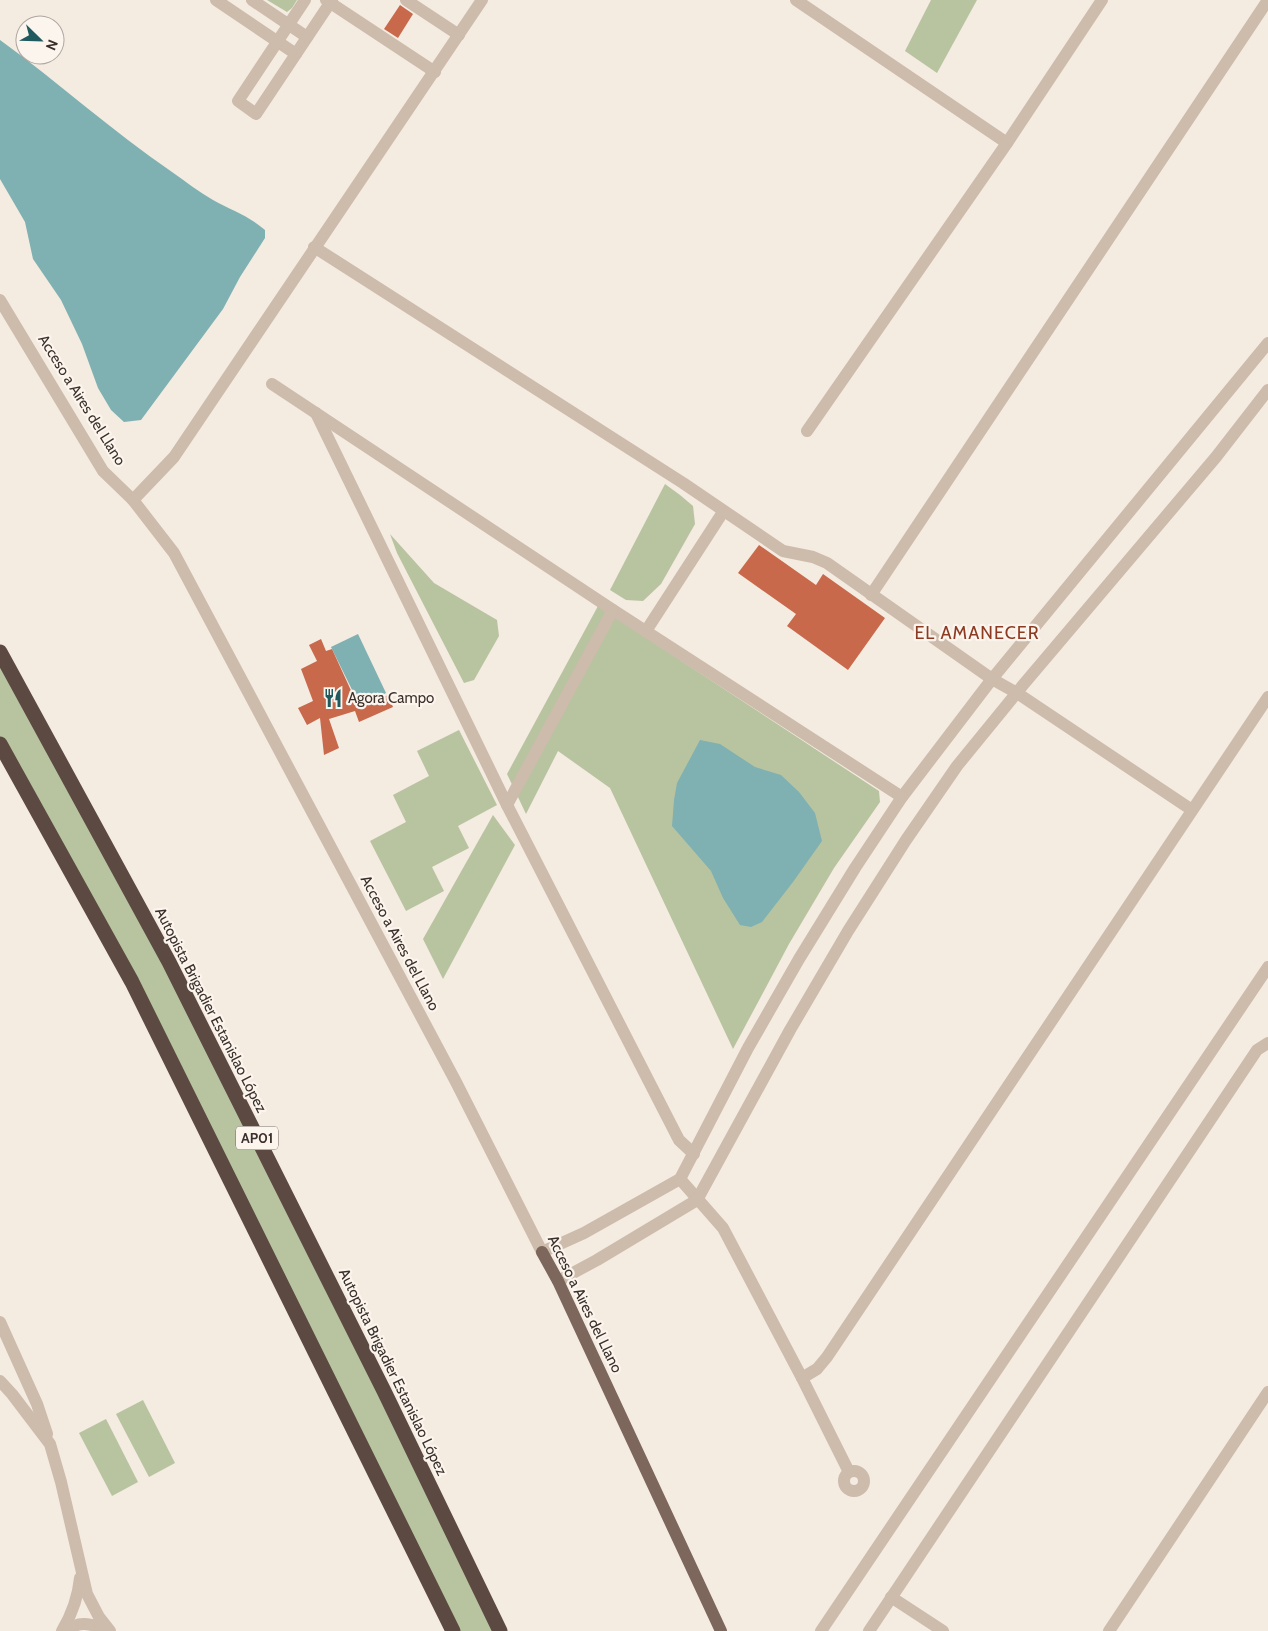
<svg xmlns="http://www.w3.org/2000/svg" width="1268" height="1631" font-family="Cabin,sans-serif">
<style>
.green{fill:#b8c4a0}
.water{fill:#7fb0b2}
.building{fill:#c8694b}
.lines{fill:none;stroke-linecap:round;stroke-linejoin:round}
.minor{stroke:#cdbbac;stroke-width:12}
.major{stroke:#7d675c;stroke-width:12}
.highway{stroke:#5c4a42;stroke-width:15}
.labels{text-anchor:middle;stroke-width:4.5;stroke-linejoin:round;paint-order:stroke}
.shield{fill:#fbf5ee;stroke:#756b66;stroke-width:1}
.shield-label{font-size:14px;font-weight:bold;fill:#3b302b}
.street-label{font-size:15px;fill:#3b302b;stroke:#fbf5ee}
.poi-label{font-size:15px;fill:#3b302b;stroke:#fbf5ee;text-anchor:start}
.quarter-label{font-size:18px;letter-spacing:1px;fill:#8c3b22;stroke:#fbf5ee}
</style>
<rect width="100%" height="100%" fill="#f4ebe1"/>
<g class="green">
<polygon points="267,0 297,0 292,8 287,12"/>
<polygon points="931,0 977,0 937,73 905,51"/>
<polygon points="665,484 680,495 693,506 695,524 661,584 643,601 626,600 610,590"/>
<polygon points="390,534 434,583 497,620 499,636 474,680 464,683 397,553"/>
<polygon points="598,606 879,791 880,802 834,868 789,944 733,1049 610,788 558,751 526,814 507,774"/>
<polygon points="0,653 169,962 500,1631 453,1631 132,982 0,744"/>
<polygon points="459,730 497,805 458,826 469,848 432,867 444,891 406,911 370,841 406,822 393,795 429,776 417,751"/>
<polygon points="493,815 515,845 443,979 423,939"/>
<polygon points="143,1400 175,1463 149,1477 116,1414"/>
<polygon points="106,1419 138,1482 112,1496 79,1433"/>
</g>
<g class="water">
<path d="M0,40c58,42 112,91 172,132 13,9 27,20 41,28 18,10 36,16 52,30v8l-25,39 -17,32 -82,111 -17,2 -13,-12 -13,-22 -16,-44 -21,-44 -28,-41 -8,-37 -25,-43z"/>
<polygon points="358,634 386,693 360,706 331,647"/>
<polygon points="700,740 720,744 755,767 781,775 799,792 815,813 822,841 793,882 762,922 751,927 740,925 723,898 711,871 672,826 674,800 677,783"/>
</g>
<g class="building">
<polygon points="400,5 413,14 398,38 384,29"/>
<polygon points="759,545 816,585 823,574 885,618 848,670 787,626 796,614 738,573"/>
<polygon points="321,639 326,651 332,649 359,708 388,695 393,707 359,722 355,711 329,719 339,748 324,755 320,718 307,725 298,708 313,701 301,669 317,661 309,645"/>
</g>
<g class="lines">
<g class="minor">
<polyline points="216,0 296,54"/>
<polyline points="252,0 307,37"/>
<polyline points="305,0 238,101 256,114 332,0"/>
<polyline points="326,0 435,72"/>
<polyline points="406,0 459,35"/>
<polyline points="796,0 1007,143"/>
<polyline points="314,247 683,483 783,551 813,557 827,563 992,679 1017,693 1192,810"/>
<polyline points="0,300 103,471 133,500 174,553 456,1082 542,1252 584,1233 680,1179 748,1048 799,959 855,868 902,797 992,679 1268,343"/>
<polyline points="272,384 613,610 902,797"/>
<polyline points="316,413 507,805 679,1140 694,1154"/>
<polyline points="807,431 1007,143 1102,0"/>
<polyline points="133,500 174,457 482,0"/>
<polyline points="871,595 1268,0"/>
<polyline points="646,631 723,512"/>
<polyline points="507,805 613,610"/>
<polyline points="680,1179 723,1228 802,1378 849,1472"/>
<polyline points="558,1281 597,1260 697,1200 790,1030 848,931 906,840 957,766 1023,685 1216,457 1268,390"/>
<polyline points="0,1322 37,1404 47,1434"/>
<polyline points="802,1378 817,1369 827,1357 1268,697"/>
<polyline points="0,1381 12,1394 50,1444 61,1482 87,1594 99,1617 110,1631"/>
<circle cx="854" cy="1481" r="10"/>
<polyline points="891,1597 943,1631"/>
<path d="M62,1631c10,-17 16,-33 18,-53"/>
<path d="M67,1631c12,-12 28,-6 41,0"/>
<polyline points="821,1631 1268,967"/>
<polyline points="869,1631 1257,1050 1268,1043"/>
<polyline points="1109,1631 1268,1392"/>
</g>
<polyline class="major" points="542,1252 558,1281 721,1631"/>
<g class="highway">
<polyline points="0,652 169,962 384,1391 500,1631"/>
<polyline points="0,744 132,982 453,1631"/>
</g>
</g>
<defs>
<g id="restaurant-bare" transform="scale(1.5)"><path d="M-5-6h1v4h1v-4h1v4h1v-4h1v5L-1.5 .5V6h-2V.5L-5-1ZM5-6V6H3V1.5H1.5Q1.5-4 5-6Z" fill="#1f5a5e" stroke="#fbf5ee" stroke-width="2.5" paint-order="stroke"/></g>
</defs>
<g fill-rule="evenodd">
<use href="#restaurant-bare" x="333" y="698"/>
</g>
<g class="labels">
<rect class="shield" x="236" y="1126.5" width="42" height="23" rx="4"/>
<g class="shield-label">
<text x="257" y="1143">AP01</text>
</g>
<g class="street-label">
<text transform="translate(82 400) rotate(58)" y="5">Acceso a Aires del Llano</text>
<text transform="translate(400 943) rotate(62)" y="5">Acceso a Aires del Llano</text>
<text transform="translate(211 1010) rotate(63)" y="5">Autopista Brigadier Estanislao López</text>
<text transform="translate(585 1304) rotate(64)" y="5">Acceso a Aires del Llano</text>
<text transform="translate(393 1372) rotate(64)" y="5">Autopista Brigadier Estanislao López</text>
</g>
<g class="poi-label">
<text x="348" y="703">Agora Campo</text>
</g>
<g class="quarter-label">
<text x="977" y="639">EL AMANECER</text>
</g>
</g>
<g transform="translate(40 40) rotate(113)"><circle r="24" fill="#fbf5ee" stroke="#aea6a0"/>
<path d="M0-4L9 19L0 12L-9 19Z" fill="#1f5a5e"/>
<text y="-8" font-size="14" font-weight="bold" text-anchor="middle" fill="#3b302b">N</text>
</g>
</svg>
